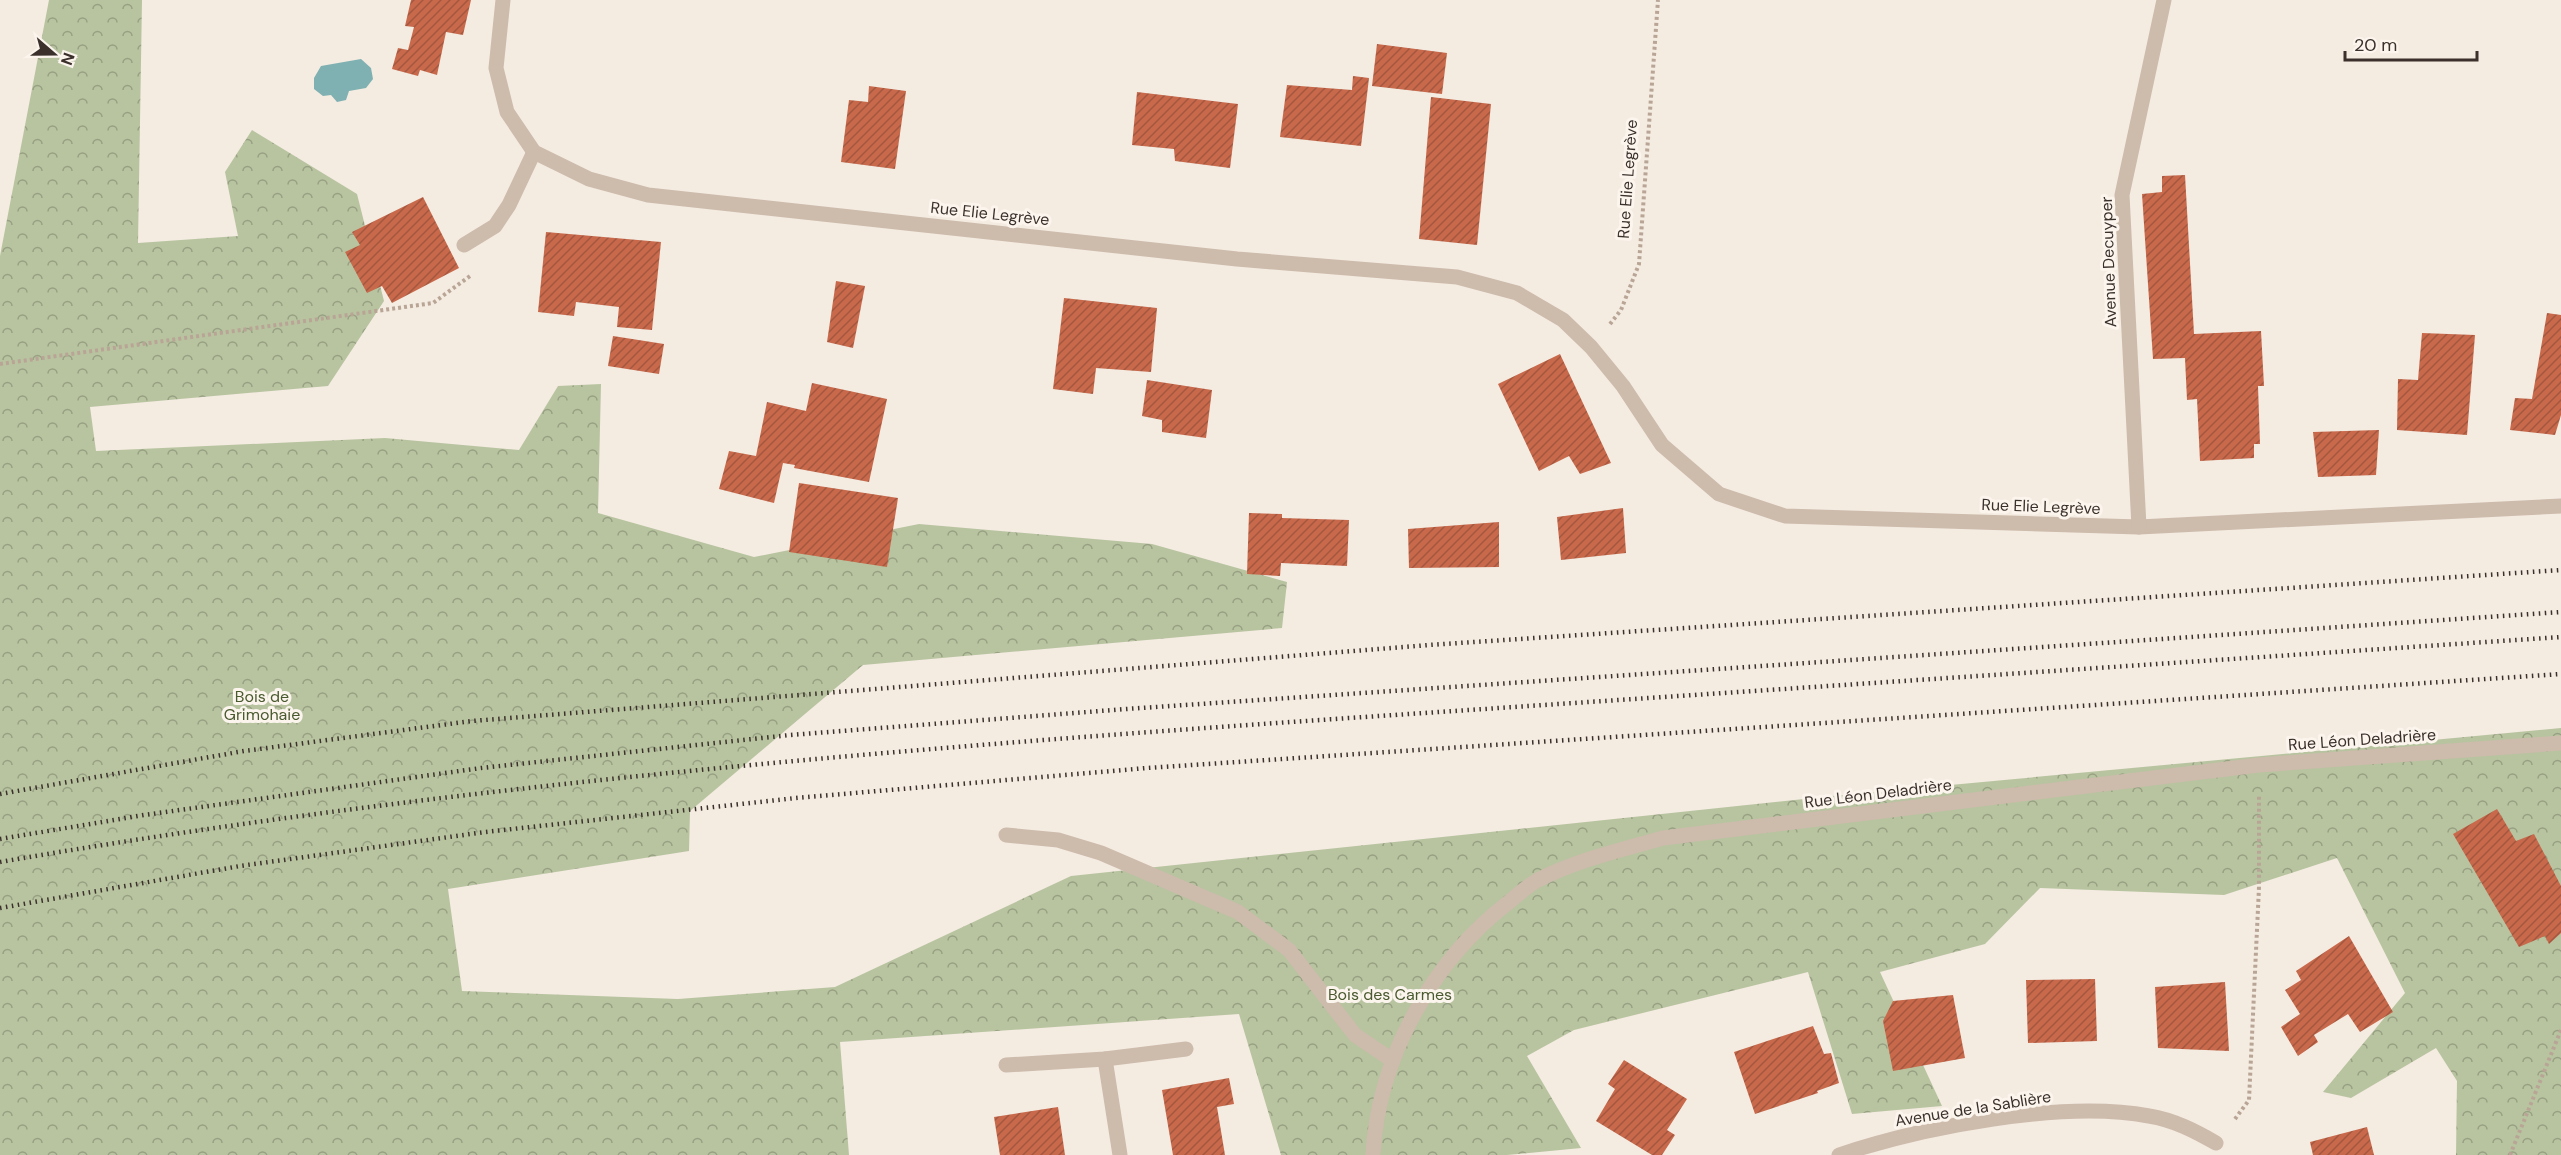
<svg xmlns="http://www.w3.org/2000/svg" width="2561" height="1155" font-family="'DM Sans',sans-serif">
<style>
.forest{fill:url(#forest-crowns)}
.water{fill:#7fb0b2}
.building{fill:url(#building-hatch)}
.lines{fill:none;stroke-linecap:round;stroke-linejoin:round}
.path{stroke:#b9a596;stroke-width:4;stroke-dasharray:3 3;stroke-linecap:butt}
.service{stroke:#cdbbac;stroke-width:15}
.minor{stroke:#cdbbac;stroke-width:15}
.rail{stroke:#3b302b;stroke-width:4.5;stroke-dasharray:1.5 4.5;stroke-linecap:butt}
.labels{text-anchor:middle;stroke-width:6;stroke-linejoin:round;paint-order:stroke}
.street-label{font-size:16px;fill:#3b302b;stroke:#fbf5ee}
.park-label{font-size:16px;fill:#4a5a2e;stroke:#fbf5ee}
</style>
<defs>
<pattern id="forest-crowns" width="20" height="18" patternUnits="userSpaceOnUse" patternTransform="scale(1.5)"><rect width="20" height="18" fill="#b8c4a0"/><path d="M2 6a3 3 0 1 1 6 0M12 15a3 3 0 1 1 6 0" fill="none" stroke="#97a083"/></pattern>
<pattern id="building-hatch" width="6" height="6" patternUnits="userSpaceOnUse" patternTransform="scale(1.5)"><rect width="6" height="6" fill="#c8694b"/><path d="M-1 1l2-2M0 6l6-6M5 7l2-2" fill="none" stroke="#a4573f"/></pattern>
</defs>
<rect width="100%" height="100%" fill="#f4ebe1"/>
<polygon class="forest" points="49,0 142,0 138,243 238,236 225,172 252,130 357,194 384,301 328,386 90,407 96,451 385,438 519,450 558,386 601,384 598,513 754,557 919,524 1152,544 1287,582 1282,628 863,665 690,811 689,851 448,889 462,991 678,999 835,987 1071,876 1832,796 2561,728 2561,1155 2456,1155 2457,1081 2436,1048 2351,1098 2323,1092 2405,993 2337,858 2224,895 2040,888 1985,944 1880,972 1942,1106 1852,1114 1808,972 1574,1030 1527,1056 1581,1148 1507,1155 1281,1155 1239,1014 840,1042 849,1155 0,1155 0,256"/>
<polygon class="water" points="361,59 371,68 373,79 366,88 349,91 346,100 337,102 331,95 323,96 314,89 314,78 321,66"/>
<g class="building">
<polygon points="411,0 471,0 463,35 446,32 437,75 420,70 418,76 392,69 398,48 408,50 414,27 405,26"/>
<polygon points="1377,44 1447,53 1442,94 1372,86"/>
<polygon points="1353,76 1369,78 1361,146 1280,137 1287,85 1352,90"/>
<polygon points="869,86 906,91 895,169 841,162 849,100 868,102"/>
<polygon points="1137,92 1238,104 1230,168 1175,161 1174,149 1132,145"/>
<polygon points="1431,97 1491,104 1477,245 1419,239"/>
<polygon points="2185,175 2194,334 2261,331 2264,386 2258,386 2260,444 2254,444 2254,458 2200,461 2197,399 2187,400 2185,358 2153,359 2142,194 2162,192 2162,176"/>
<polygon points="423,197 459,268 392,303 382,286 367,293 345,252 360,245 352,232"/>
<polygon points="546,232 661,242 652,330 617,327 619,307 576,302 574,316 538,312"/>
<polygon points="836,281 865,286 853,348 827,342"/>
<polygon points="1064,298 1157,308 1151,372 1096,368 1093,394 1053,389"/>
<polygon points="2547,313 2561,315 2561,415 2555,435 2510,430 2515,398 2532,399"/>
<polygon points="2422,333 2475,335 2467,435 2397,430 2398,379 2418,380"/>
<polygon points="613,336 664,344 659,374 608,366"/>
<polygon points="1560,354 1611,463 1580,474 1569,456 1539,471 1498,384"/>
<polygon points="1147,380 1212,390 1206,438 1162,432 1162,420 1142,416"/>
<polygon points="812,383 887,399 869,482 794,468 795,465 783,463 774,503 719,489 729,451 756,456 767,402 806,411"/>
<polygon points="2379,430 2376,475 2318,477 2313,432"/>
<polygon points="799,483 898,498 887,567 789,552"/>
<polygon points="1623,508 1626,553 1561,560 1557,517"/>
<polygon points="1249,513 1282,514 1282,518 1349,520 1347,566 1281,563 1280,576 1247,574"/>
<polygon points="1499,522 1499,567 1409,568 1408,529"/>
<polygon points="2497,809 2516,841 2534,834 2561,886 2561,933 2549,944 2545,936 2519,947 2453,834"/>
<polygon points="2349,936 2393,1012 2360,1032 2348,1014 2314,1035 2318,1042 2298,1056 2281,1027 2300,1014 2285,990 2301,980 2296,971"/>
<polygon points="2095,979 2097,1041 2028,1043 2026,980"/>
<polygon points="2225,982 2229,1051 2158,1048 2155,987"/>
<polygon points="1953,995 1965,1058 1893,1071 1883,1021 1893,1001"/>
<polygon points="1813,1026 1824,1054 1831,1053 1839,1083 1817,1091 1818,1093 1755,1114 1734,1052"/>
<polygon points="1624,1060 1687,1099 1667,1130 1675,1135 1662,1155 1652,1155 1596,1121 1615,1089 1608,1084"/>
<polygon points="1229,1078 1234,1104 1217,1107 1225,1155 1173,1155 1162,1090"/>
<polygon points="1058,1107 1065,1155 1000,1155 994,1117"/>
<polygon points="2367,1127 2374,1155 2313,1155 2310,1142"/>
</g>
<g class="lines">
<g class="path">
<polyline points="1610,324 1621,310 1639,264 1658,0"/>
<polyline points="0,364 433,303 470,276"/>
<polyline points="2235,1119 2249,1100 2259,887 2259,795"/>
<polyline points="2510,1155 2561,1030"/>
</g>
<g class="service">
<polyline points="464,245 495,226 509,205 534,152"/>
<polyline points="1006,835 1058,840 1101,853 1238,912 1289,950 1355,1035 1392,1060"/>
</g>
<g class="minor">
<polyline points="503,0 496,68 507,112 534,152 589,179 648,195 1237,259 1457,277 1517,293 1563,320 1591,347 1623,386 1662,445 1719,494 1785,516 2139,527 2561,506"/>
<polyline points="2139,527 2122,195 2164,0"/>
<polyline points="1105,1059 1120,1155"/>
<polyline points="1006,1065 1105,1059 1186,1049"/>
<path d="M1373,1155c5,-97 59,-194 136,-253 9,-7 18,-16 29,-22 39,-20 83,-30 125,-42l596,-73 302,-22"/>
<path d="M1839,1155c84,-28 223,-55 310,-39 25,4 46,15 67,27"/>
</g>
<g class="rail">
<polyline points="0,794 244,751 472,721 1429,645 2561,570"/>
<polyline points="0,839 144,815 481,768 790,735 1126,709 2561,612"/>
<path d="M0,862c476,-82 957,-118 1439,-150 374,-25 748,-50 1122,-75"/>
<polyline points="0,908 240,866 485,832 796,798 1147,768 2561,674"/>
</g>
</g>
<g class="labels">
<g class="street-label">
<text transform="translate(1627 179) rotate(-86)" y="6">Rue Elie Legrève</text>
<text transform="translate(990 213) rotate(6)" y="6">Rue Elie Legrève</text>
<text transform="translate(2108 262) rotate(-92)" y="6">Avenue Decuyper</text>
<text transform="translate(2041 506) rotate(2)" y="6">Rue Elie Legrève</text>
<text transform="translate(2362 739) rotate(-4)" y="6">Rue Léon Deladrière</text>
<text transform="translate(1878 793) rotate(-7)" y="6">Rue Léon Deladrière</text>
<text transform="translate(1973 1108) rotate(-9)" y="6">Avenue de la Sablière</text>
</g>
<g class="park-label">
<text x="262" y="702">Bois de<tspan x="262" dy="18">Grimohaie</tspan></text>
<text x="1390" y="1000">Bois des Carmes</text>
</g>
</g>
<g transform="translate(54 54) rotate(110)" stroke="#fbf5ee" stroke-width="4.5" paint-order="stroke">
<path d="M0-4.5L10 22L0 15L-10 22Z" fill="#3b302b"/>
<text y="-9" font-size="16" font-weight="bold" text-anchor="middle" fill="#3b302b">N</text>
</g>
<path d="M2345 51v9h132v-9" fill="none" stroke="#3b302b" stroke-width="3"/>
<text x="2354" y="51" font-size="18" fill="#3b302b" stroke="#fbf5ee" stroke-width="4.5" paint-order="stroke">20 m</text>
</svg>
